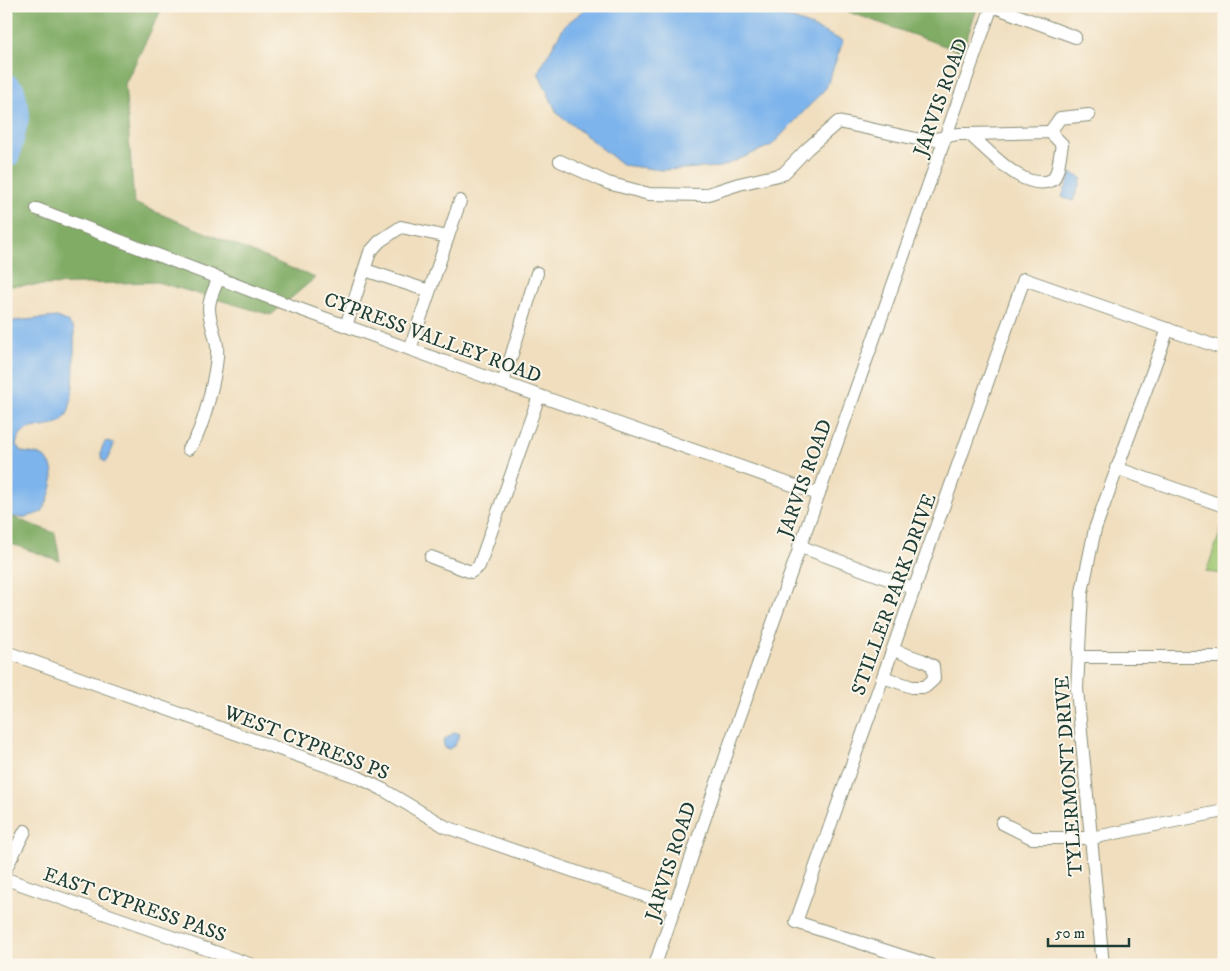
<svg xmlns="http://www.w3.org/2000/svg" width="1230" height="971" font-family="'IM FELL DW Pica',serif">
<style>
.green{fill:#a1c873;stroke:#608254}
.forest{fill:#80ac65;stroke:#50744c}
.water{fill:#7db4ec;stroke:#4e7890}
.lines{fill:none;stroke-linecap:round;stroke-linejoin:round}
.river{stroke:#7db4ec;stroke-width:20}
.minor-casing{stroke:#888e79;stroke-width:14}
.minor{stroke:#fff;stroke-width:12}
.labels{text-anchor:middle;stroke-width:4;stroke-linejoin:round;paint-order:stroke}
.street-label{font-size:20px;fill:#1f3d34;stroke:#fbf7ec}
</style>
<rect width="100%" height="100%" fill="#fbf7ec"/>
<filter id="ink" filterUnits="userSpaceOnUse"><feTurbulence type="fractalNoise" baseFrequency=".02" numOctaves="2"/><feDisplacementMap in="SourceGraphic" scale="10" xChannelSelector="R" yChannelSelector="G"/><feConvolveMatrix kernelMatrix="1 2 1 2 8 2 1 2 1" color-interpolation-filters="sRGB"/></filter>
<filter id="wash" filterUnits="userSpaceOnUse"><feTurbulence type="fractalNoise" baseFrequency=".0096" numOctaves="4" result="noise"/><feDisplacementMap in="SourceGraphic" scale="20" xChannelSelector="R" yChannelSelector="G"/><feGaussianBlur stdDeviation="1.12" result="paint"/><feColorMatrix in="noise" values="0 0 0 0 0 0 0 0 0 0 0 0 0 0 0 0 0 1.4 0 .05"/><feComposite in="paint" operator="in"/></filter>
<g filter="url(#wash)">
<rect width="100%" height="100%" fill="#f0debe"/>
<polygon class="green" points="1224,522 1224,574 1206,572"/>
<g class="forest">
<polygon points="6,6 163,6 125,84 134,203 315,278 271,315 157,282 6,286"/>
<polygon points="832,6 978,6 962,52"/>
<polygon points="6,515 55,533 60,561 6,542"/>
</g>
<g class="water">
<polygon points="590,6 756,6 804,23 843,41 826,88 772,145 721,167 661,170 623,165 557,113 538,72 565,25"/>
<polygon points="1071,173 1082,178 1073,201 1062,197"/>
<path d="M57,317l11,5 6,7c0,18 2,76 -9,88 -15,19 -43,-1 -49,28l6,7c6,1 14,1 20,4 20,11 8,41 0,56 -14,5 -22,8 -36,2v-189l7,-4z"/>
<path d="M106,441l8,3 -6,16 -3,2c-7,-5 -4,-15 1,-21z"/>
<polygon points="455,732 460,734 455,745 449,749 445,748 443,742 445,739"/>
</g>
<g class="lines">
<polyline class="river" points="6,82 15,90 20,114 10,156 6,158"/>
</g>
</g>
<g filter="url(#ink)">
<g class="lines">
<g class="minor-casing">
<g id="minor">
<polyline points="1050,132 1060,118 1089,115"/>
<path d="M560,161l48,22 41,11 56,1 34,-11 44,-10 24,-25 31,-27 88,19 32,-7h11l81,-2 12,12 -4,24 -4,11c-29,16 -64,-28 -85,-45"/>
<polyline points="37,209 294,307 503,383 818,494"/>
<polyline points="365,270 429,291"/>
<polyline points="346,326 370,252 380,241 401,227 448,237"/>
<polyline points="410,349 460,201"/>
<polyline points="503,383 537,273"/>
<path d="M188,449c15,-13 31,-84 29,-103 -2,-13 -8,-26 -8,-38 0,-10 6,-21 10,-30"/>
<polyline points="1116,468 1224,506"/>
<polyline points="799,546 915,589"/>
<polyline points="431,557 471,572 479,566 539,396"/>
<polyline points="6,652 358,777 382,789 446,827 675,906"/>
<polyline points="1079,657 1218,657"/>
<polyline points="883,677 912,687 925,687 934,679 933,666 922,660 893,650"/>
<polyline points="1002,823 1032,838 1091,838 1224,811"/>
<polyline points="6,868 25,831"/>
<polyline points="6,879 252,965"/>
<polyline points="655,965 731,741 992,6 1075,37"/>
<polyline points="930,965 796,922 1024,279 1224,349"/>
<polyline points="1103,965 1077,689 1082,592 1095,529 1168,329"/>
</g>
</g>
<use href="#minor" class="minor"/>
</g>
</g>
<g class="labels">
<g class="street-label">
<text transform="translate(940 97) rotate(-70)" y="7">JARVIS ROAD</text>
<text transform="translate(433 337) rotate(20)" y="7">CYPRESS VALLEY ROAD</text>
<text transform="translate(804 478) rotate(-70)" y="7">JARVIS ROAD</text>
<text transform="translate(893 594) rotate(-70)" y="7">STILLER PARK DRIVE</text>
<text transform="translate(307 742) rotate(21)" y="7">WEST CYPRESS PS</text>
<text transform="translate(1068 776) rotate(-94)" y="7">TYLERMONT DRIVE</text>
<text transform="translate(670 861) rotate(-72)" y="7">JARVIS ROAD</text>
<text transform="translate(135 904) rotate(19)" y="7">EAST CYPRESS PASS</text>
</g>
</g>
<rect width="1230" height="971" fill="none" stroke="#fbf7ec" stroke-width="25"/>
<path d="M1048 938v8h81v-8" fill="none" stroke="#1f3d34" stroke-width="2.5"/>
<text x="1055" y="938" font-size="15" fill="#1f3d34" stroke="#fbf7ec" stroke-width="4" paint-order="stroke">50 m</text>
</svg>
